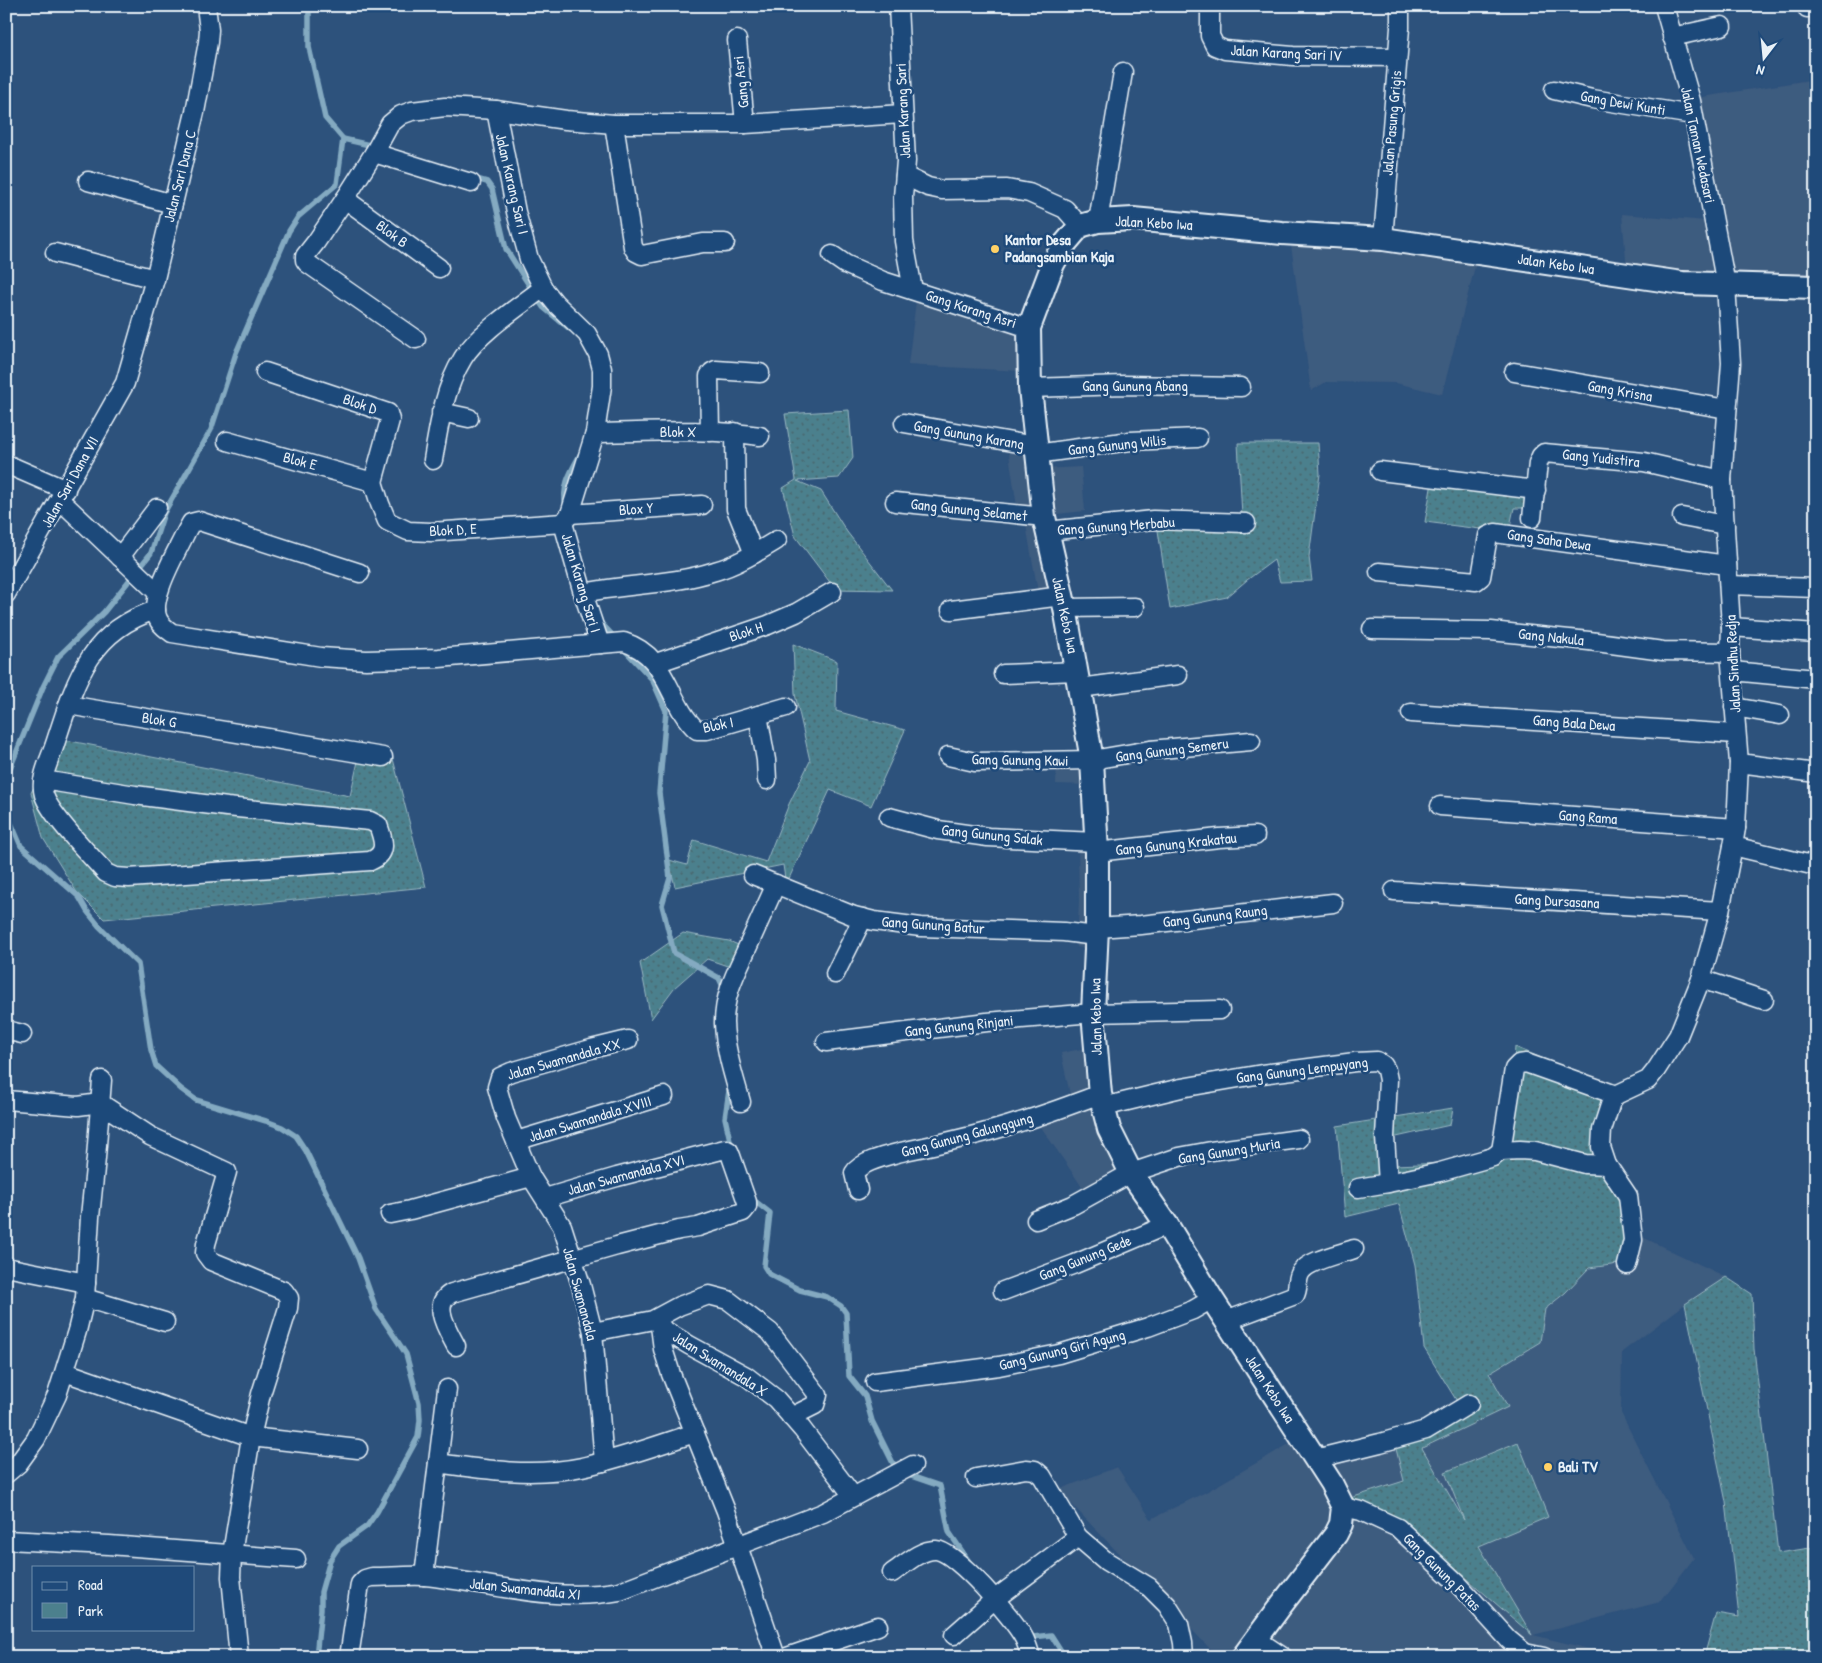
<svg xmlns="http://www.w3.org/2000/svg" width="1822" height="1663" font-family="'Patrick Hand',sans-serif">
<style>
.built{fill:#3e5b7f}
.green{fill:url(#green-dots);stroke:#9ab8c2}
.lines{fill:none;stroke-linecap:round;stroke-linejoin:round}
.stream{stroke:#84aac1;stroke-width:5.5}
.minor-casing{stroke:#e8f1f8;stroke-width:21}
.tertiary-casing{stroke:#e8f1f8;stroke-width:26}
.minor{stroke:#1f4a7a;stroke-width:18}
.tertiary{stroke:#1f4a7a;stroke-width:22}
.poi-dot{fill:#ffd166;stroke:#1f4a7a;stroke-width:2}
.labels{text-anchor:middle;stroke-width:5;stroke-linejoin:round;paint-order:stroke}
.street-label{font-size:15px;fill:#e8f1f8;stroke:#1f4a7a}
.poi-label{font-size:15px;font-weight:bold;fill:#e8f1f8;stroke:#1f4a7a;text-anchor:start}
</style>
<defs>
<pattern id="green-dots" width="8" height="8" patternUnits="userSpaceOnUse" patternTransform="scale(1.25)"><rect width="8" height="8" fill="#4c808d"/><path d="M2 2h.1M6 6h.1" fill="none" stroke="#49676f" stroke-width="1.8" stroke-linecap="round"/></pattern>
</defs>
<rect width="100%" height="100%" fill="#2d527c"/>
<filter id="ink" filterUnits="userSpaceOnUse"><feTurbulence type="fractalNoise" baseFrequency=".02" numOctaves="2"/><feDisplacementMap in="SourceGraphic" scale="10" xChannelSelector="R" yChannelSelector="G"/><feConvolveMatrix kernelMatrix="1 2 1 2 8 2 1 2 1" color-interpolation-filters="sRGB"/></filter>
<g filter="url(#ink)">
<g class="built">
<polygon points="1816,79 1816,282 1628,282 1622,214 1719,222 1690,99"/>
<polygon points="1289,230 1479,251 1442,394 1396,383 1326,382 1311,391"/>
<polygon points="917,293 1014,317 1017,351 1022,371 908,365"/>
<polygon points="1007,441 1039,447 1042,469 1081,467 1085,511 1047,515 1067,601 1040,603 1024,514 1018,513"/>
<polygon points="1057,757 1102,759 1090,785 1056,784"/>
<polygon points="1078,840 1100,842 1104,952 1077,947 1079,901"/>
<polygon points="1086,1048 1130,1170 1089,1197 1030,1111 1071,1099 1061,1053"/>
<polygon points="1638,1235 1726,1277 1685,1304 1622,1352 1621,1413 1694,1558 1660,1602 1533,1635 1622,1657 1218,1657 1058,1490 1117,1467 1151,1519 1206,1492 1296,1440 1318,1456 1393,1437 1404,1481 1344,1500 1338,1511 1448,1562 1530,1634 1422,1448 1507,1407 1489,1373 1540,1342 1545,1309 1565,1293 1589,1268 1626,1263"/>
</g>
<g class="green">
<polygon points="849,410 853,458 839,478 797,481 821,491 847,532 892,590 835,589 795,536 783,488 796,480 785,414"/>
<polygon points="1238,443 1318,443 1320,474 1309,557 1312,581 1280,582 1274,560 1247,580 1227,597 1170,609 1157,524 1242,516"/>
<polygon points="1434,471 1536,484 1536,508 1514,508 1510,526 1496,531 1425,522"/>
<polygon points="793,644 837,661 836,711 905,730 871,806 830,790 786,885 783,865 675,887 669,860 687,865 694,840 766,862 789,804 810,761 795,694"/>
<polygon points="55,738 350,796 359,757 391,751 426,887 104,919 76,891 43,838 31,793"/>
<polygon points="683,933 729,941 752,951 736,969 707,959 674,988 651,1019 640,963"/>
<polygon points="1515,1047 1619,1090 1604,1159 1638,1235 1626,1263 1589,1268 1565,1293 1545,1309 1540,1342 1489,1373 1508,1407 1422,1448 1464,1520 1445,1472 1518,1442 1548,1517 1479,1546 1532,1635 1448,1562 1338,1511 1344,1500 1404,1481 1393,1437 1463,1411 1424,1348 1415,1265 1399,1204 1345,1217 1337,1126 1453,1108 1450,1125 1392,1138 1394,1165 1445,1163 1459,1160 1508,1142"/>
<polygon points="1726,1277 1752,1294 1754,1349 1778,1553 1816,1547 1816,1657 1704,1657 1716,1613 1739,1617 1726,1502 1685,1304"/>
</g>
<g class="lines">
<g class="stream">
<polyline points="309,6 309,47 325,118 343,139 374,146"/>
<polyline points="473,178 487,182 492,189 506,249 543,307 570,329"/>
<path d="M566,507c-5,-21 5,-36 15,-54"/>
<polyline points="598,620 616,639"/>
<polyline points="623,648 652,679 666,711 659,793 670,878 662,905 674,953 719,978 725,991"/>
<polyline points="6,778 43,687 58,657 104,612 151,553 164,513 211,430 236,353 289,231 298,217 337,184 343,139"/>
<polyline points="6,811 21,846 79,897 87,911 99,926 138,964 151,1050 156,1066 181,1089 196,1100 266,1121 282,1127 296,1136 306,1151 358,1258 376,1309 406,1354 419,1403 420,1420 418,1437 377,1512 367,1526 339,1546 330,1560 321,1592 321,1609 316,1657"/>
<polyline points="730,1084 725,1118 732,1149"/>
<polyline points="751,1198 770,1213 764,1266 769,1274 800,1290 827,1297 841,1306 846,1313 849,1376 865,1396 872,1421 897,1471"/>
<polyline points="905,1474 940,1486 949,1532 970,1563"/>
<polyline points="1026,1635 1033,1637 1051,1635 1065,1657"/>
</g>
<g class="minor-casing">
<g id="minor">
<polyline points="898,6 906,161 903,197 904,241 913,290"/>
<polyline points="1210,6 1210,36 1215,46 1225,50 1293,56 1397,57"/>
<polyline points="1807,8 1816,6"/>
<polyline points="1672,37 1722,26"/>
<polyline points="737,40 745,124"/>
<polyline points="1554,90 1592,99 1693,115"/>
<polyline points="496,110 516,212 529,259 543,288 555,303 587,334 598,354 602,369 602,386 595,433 570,514 563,523"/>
<polyline points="614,124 633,247 636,252 642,255 703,243 725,243"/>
<polyline points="374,153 471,183"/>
<polyline points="905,176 928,187 942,190 1007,189 1029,193 1065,209 1080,226"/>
<polyline points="88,181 173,204"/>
<polyline points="345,199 439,268"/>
<polyline points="1098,221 1123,72"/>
<polyline points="1383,239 1400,28 1400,6"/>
<polyline points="55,253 155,279"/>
<polyline points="832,255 845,264 883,281 1029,328"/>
<polyline points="416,339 307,263 305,260 305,256 316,242 345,199 374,153 390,124 401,115 412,111 445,107 496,110 566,120 614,124 745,124 903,114"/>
<polyline points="265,372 388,413 390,420 373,482"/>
<polyline points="1514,372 1727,409"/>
<polyline points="1030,388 1124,385 1241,387"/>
<polyline points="441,412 469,418"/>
<polyline points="904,423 1035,446"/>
<polyline points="710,432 709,376 712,372 716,370 760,373"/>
<polyline points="735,432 736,509 754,554"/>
<path d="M595,433c55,-1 111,-5 165,3"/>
<polyline points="227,441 373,482"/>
<polyline points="1036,454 1130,441 1198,438"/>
<path d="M433,460c6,-35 11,-71 30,-102 15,-25 57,-52 80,-70"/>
<polyline points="6,464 66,490"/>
<polyline points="1380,471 1536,490"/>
<polyline points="373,482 380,504 387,521 408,531 431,532 563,523"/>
<polyline points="60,500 158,593"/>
<polyline points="895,502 1044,517"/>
<polyline points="570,514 702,505"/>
<polyline points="1682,517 1725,525"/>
<polyline points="1532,518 1538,463 1541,456 1544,453 1644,462 1722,480"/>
<polyline points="563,523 583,593 600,644"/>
<polyline points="1047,531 1153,520 1246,523"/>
<polyline points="120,557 157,508"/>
<polyline points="1379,572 1476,581 1481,577 1488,536 1495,533 1727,565"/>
<path d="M360,573l-161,-52 -8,2 -5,9c-9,20 -38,67 -28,87 3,7 9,10 14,14l149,24 45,3 73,-2 185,-16c45,14 43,61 73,88h10l79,-23"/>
<polyline points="1729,585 1816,588"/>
<path d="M583,593c43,-9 90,-8 132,-22 22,-6 42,-19 62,-31"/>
<polyline points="6,594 125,383 155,279 195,112 208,42 209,30 206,6"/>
<polyline points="1065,608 1135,607"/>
<polyline points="951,610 1062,596"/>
<polyline points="1731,627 1816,633"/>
<polyline points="1372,629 1491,631 1589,641 1663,651 1730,652"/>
<polyline points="656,663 768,625 796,613 832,592"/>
<polyline points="1732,671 1816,679"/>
<polyline points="1003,674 1077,671"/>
<polyline points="1080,688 1178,675"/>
<polyline points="68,705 383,757"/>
<polyline points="1734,707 1780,715"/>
<polyline points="1411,713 1736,734"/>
<polyline points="758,715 766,760 767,780"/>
<polyline points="948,756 975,762 1092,760 1150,750 1251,741"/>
<polyline points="1739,763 1816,773"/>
<path d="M43,780l92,15 92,12 143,14 8,4c6,16 10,29 -8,36l-241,17 -14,-1 -9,-4c-15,-17 -56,-58 -62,-78 -5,-17 6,-35 11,-51 20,-61 33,-113 101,-134"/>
<polyline points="1440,806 1736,828"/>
<polyline points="889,817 938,830 988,837 1096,842"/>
<polyline points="1733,846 1816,866"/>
<polyline points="1097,852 1219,838 1255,836"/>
<polyline points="753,875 854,916 874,921 921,927 1064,932 1096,936"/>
<polyline points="1394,891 1720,911"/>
<polyline points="1097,928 1141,925 1333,903"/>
<polyline points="835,974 863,918"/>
<polyline points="1701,979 1764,1000"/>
<polyline points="6,1030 22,1034"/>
<polyline points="826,1042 987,1022 1093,1013 1220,1010"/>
<polyline points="6,1100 78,1106 100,1103 150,1136 227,1172 206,1244 205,1253 211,1261 284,1291 289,1298 288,1308 261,1394 251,1437 232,1554 231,1577 239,1657"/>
<path d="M741,1102c-7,-25 -16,-52 -17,-79 0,-30 13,-52 25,-79 9,-20 18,-40 27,-60"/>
<polyline points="1103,1107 1181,1088 1262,1074 1355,1062 1377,1061 1383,1065 1386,1070 1388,1080 1385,1137 1388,1183"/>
<polyline points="516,1141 664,1096"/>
<polyline points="1501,1151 1514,1069 1519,1064 1526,1063 1616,1095"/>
<polyline points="1358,1188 1388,1183 1440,1172 1493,1157 1501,1151 1520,1150 1535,1151 1585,1164 1607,1165"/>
<path d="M858,1190l-4,-17c8,-13 37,-18 51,-22 39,-8 78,-17 115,-29 27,-8 53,-18 80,-28"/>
<polyline points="390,1214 410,1210 531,1177"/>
<polyline points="1036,1220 1073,1205 1131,1173 1179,1157 1211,1151 1299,1139"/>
<polyline points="1627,1265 1633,1240 1628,1196 1607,1165 1601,1147 1602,1130 1611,1102 1616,1095 1648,1080 1656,1070 1678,1036 1701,979 1720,911 1733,846 1736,828 1739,763 1730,652 1731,627 1722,480 1731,363 1726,285 1691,101 1664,6"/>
<polyline points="6,1267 86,1283"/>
<polyline points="1003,1291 1075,1264 1167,1225"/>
<polyline points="85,1298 165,1322"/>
<polyline points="659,1318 663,1349 671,1374 726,1511 776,1657"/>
<path d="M1226,1321l69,-26c4,-7 1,-16 6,-23 8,-12 39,-18 53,-23"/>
<polyline points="661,1328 689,1345 746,1376 776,1399 802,1429 853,1496"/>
<polyline points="593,1332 653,1320 679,1306 709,1295 728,1300 770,1332 818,1395 815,1405 791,1417"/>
<path d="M456,1346c-8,-16 -26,-42 -4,-53l165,-47 62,-16 19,-3 45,-15 4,-5v-5l-16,-46 -2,-5 -4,-2 -108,28 -72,21"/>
<polyline points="65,1372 251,1437 358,1449"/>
<polyline points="875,1382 999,1366 1059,1354 1148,1327 1193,1310 1212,1299"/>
<polyline points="1315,1459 1380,1443 1426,1430 1469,1404"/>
<polyline points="604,1462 593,1332 581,1285 562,1226 531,1177 506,1118 497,1087 500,1077 511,1072 591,1049 628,1040"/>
<path d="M438,1463c48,7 96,14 144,4 38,-8 76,-22 113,-34"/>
<polyline points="6,1474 18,1464 36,1439 57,1395 77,1331 85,1298 90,1217 96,1158 102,1080"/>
<polyline points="976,1478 1026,1469 1035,1470 1042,1476 1078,1537 1106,1561 1149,1587 1167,1605 1179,1624 1183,1643 1184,1657"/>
<polyline points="1343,1507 1361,1511 1398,1528 1457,1583 1509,1640 1525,1653 1544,1657"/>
<polyline points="6,1540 109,1545 296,1559"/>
<path d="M892,1573c12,-8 29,-24 44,-23 20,1 78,69 88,88 3,6 5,13 7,19"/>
<polyline points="424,1576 447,1389"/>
<polyline points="954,1635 995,1599 1078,1537"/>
<polyline points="1256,1639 1283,1657"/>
<path d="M349,1657l11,-73 5,-5 7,-2c17,0 36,-2 53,-1 67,7 128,27 195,15l203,-78 90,-48"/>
<polyline points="787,1657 878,1626"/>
</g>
</g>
<g class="tertiary-casing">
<polyline id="tertiary" points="1243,1657 1282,1604 1336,1534 1341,1524 1343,1507 1331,1483 1212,1299 1167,1225 1131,1173 1109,1129 1100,1094 1093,1013 1097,928 1097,852 1092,760 1065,608 1044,517 1030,388 1029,328 1053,264 1063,246 1080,226 1098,221 1133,219 1282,233 1383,239 1682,283 1816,287"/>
</g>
<use href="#minor" class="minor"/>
<use href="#tertiary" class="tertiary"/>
</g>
</g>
<g class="poi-dot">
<circle cx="995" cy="249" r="5"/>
<circle cx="1548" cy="1467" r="5"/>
</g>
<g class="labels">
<g class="street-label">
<text transform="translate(1286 53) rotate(3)" y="5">Jalan Karang Sari IV</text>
<text transform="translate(741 82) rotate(-96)" y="5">Gang Asri</text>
<text transform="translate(1623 103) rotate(10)" y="5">Gang Dewi Kunti</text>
<text transform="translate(903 111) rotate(-93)" y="5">Jalan Karang Sari</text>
<text transform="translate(1392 123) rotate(-85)" y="5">Jalan Pasung Grigis</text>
<text transform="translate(1698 145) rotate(78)" y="5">Jalan Taman Wedasari</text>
<text transform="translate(180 176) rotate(-76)" y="5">Jalan Sari Dana C</text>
<text transform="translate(512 184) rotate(77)" y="5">Jalan Karang Sari I</text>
<text transform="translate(1154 223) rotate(3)" y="5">Jalan Kebo Iwa</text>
<text transform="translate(392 234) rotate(36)" y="5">Blok B</text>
<text transform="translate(1556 264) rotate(8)" y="5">Jalan Kebo Iwa</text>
<text transform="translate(971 309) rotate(18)" y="5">Gang Karang Asri</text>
<text x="1135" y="391">Gang Gunung Abang</text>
<text transform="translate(1620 391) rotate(10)" y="5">Gang Krisna</text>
<text transform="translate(360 404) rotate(19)" y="5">Blok D</text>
<text x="678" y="437">Blok X</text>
<text transform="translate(969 435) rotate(10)" y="5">Gang Gunung Karang</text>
<text transform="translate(1117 445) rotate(-6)" y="5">Gang Gunung Wilis</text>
<text transform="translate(1601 458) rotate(6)" y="5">Gang Yudistira</text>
<text transform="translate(300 461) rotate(15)" y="5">Blok E</text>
<text transform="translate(70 482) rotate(-61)" y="5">Jalan Sari Dana VII</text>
<text transform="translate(636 509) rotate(-4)" y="5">Blox Y</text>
<text transform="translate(969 510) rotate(6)" y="5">Gang Gunung Selamet</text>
<text transform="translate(1116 526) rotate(-4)" y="5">Gang Gunung Merbabu</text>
<text transform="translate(453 530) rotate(-3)" y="5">Blok D, E</text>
<text transform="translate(1549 540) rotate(8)" y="5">Gang Saha Dewa</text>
<text transform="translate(581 583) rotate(73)" y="5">Jalan Karang Sari I</text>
<text transform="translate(1065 615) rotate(78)" y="5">Jalan Kebo Iwa</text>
<text transform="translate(746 632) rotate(-18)" y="5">Blok H</text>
<text transform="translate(1551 637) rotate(6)" y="5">Gang Nakula</text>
<text transform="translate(1733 664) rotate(-93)" y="5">Jalan Sindhu Redja</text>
<text transform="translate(159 720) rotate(9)" y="5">Blok G</text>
<text transform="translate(1574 723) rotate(4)" y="5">Gang Bala Dewa</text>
<text transform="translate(718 725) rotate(-12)" y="5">Blok I</text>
<text transform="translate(1172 750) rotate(-7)" y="5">Gang Gunung Semeru</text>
<text transform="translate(1020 760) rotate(1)" y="5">Gang Gunung Kawi</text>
<text transform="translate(1588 817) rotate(4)" y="5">Gang Rama</text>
<text transform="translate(992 835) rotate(6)" y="5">Gang Gunung Salak</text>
<text transform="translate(1176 844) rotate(-6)" y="5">Gang Gunung Krakatau</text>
<text transform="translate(1557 901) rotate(3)" y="5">Gang Dursasana</text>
<text transform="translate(1215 916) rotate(-7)" y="5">Gang Gunung Raung</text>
<text transform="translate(933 925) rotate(4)" y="5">Gang Gunung Batur</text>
<text transform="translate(1096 1017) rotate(-91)" y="5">Jalan Kebo Iwa</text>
<text transform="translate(959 1026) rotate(-6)" y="5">Gang Gunung Rinjani</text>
<text transform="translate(564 1059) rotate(-16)" y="5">Jalan Swamandala XX</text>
<text transform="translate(1302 1070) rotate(-7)" y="5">Gang Gunung Lempuyang</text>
<text transform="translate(590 1119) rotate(-17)" y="5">Jalan Swamandala XVIII</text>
<text transform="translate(967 1135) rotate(-15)" y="5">Gang Gunung Galunggung</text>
<text transform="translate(1229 1151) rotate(-9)" y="5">Gang Gunung Muria</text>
<text transform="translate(626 1175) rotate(-15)" y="5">Jalan Swamandala XVI</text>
<text transform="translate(1085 1258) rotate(-22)" y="5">Gang Gunung Gede</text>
<text transform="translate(580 1294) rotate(75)" y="5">Jalan Swamandala</text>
<text transform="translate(1062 1350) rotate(-14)" y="5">Gang Gunung Giri Agung</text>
<text transform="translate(720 1364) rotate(32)" y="5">Jalan Swamandala X</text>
<text transform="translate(1270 1389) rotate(57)" y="5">Jalan Kebo Iwa</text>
<text transform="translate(1442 1572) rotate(45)" y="5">Gang Gunung Patas</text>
<text transform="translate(525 1589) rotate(6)" y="5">Jalan Swamandala XI</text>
</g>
<g class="poi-label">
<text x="1005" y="245">Kantor Desa<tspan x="1005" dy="17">Padangsambian Kaja</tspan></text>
<text x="1558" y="1472">Bali TV</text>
</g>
</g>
<rect width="1822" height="1663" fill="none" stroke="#1f4a7a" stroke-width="25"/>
<rect x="12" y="12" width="1797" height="1638" fill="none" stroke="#e8f1f8" stroke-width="2" filter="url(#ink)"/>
<rect x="32" y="1566" width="162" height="65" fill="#1f4a7a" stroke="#6f8dac"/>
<rect x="42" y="1582" width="25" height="8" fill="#1f4a7a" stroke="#6f8dac"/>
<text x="78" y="1590" font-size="15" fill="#e8f1f8">Road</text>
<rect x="42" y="1603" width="25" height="15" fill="#4c808d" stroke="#6f8dac"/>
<text x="78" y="1616" font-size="15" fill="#e8f1f8">Park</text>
<g transform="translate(1764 58) rotate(196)" stroke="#1f4a7a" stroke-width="4" paint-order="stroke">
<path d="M0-4L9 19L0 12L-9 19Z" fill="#e8f1f8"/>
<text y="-8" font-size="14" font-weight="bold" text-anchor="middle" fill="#e8f1f8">N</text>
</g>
</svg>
